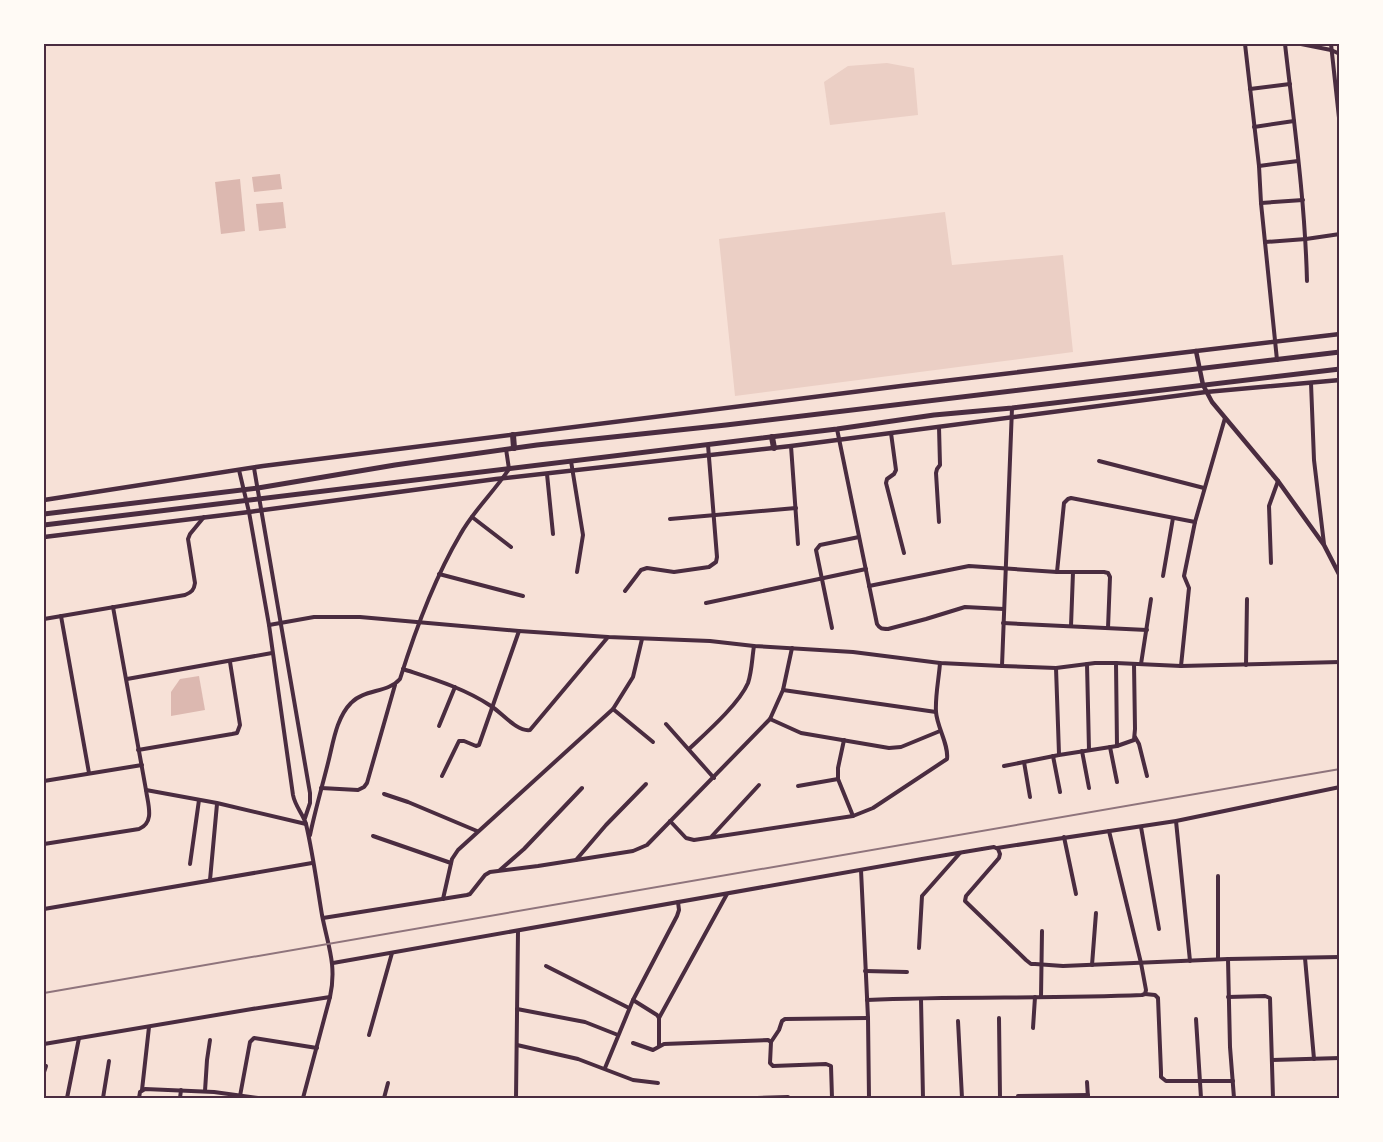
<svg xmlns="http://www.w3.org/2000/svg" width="1383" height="1142" font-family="Quicksand,sans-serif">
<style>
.green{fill:#ebcfc5}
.water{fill:#dcb8b0}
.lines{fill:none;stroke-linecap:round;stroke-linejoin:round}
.minor{stroke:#4a2c40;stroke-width:4}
.secondary{stroke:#4a2c40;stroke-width:4.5}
.primary{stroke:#4a2c40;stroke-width:5}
.trunk{stroke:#4a2c40;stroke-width:6}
.rail{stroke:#8f747c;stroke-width:2}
.neatline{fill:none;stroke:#4a2c40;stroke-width:2}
</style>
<rect width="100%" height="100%" fill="#f7e1d7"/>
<g class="green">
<polygon points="887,63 914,68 918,115 830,125 824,82 848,66"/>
<polygon points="945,212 952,265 1063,255 1073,352 735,396 719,239"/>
</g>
<g class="water">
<polygon points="280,174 282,189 254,192 252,177"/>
<polygon points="240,179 245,231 221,234 215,182"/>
<polygon points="283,202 286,228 259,231 256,204"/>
<polygon points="199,676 205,710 171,716 171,692 180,679"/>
</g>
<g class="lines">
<g class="minor">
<polyline points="1245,44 1259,166 1261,203 1277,360"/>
<path d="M1285,44c9,79 20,157 22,237"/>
<polyline points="1301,44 1331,50 1340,54"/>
<polyline points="1331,44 1340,127"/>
<polyline points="1250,89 1290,84"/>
<polyline points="1254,127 1294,121"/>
<polyline points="1259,166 1298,161"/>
<polyline points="1261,203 1303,200"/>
<polyline points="1265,242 1306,239 1340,234"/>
<polyline points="1311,383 1314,460 1324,544"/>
<path d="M837,429l40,195c3,5 5,5 11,5l38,-10 39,-12 39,2"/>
<polyline points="891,433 896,470 894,474 887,479 886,483 904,553"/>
<polyline points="791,446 798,544"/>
<polyline points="571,461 583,535 577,572"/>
<polyline points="1099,461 1204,488"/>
<polyline points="254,468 310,793 310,803 305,818"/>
<path d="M239,470l10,42 20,113 24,170c2,11 10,19 13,29 7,30 11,61 16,91 6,31 15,50 8,82l-27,101"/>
<polyline points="547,474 553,534"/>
<polyline points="472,517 511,547"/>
<polyline points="670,519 796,508"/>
<polyline points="939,522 936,473 937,469 940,465 939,427"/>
<polyline points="1271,563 1269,506 1278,481"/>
<polyline points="1057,572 1064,503 1068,499 1071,498 1195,522"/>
<polyline points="439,574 523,596"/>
<polyline points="1163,576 1173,518"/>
<polyline points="869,586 969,566 1057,572 1104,572 1108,573 1110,577 1108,628"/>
<polyline points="625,591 641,570 647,568 674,572 709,567 716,562 717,557 708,445"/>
<polyline points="706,603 866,569"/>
<polyline points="61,616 89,773"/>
<path d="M44,619l141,-24c7,-3 9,-5 10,-12l-7,-44 2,-5 14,-17"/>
<polyline points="1003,623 1147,630"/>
<polyline points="269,625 314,617 360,617 519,631 608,637 710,641 754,646 853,652 940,663 1002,666 1056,668 1095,663 1116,663 1181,666 1340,662"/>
<polyline points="1071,626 1073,572"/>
<polyline points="832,628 816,550 820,545 859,537"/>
<polyline points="1116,663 1117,746"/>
<polyline points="1087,664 1089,750"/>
<polyline points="1141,664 1151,599"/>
<polyline points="1246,665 1247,599"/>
<polyline points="1002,666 1012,408"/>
<polyline points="1181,666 1189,588 1184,576 1195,522 1225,418"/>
<polyline points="1056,668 1059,754"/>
<path d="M403,669c30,10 61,19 88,37 11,7 26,26 39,24l78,-93"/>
<polyline points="127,679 272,653"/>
<polyline points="783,690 936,712"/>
<polyline points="613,709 653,742"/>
<polyline points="770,719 801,733 889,748 901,747 940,731"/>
<polyline points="666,724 714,778"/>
<polyline points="439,726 455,687"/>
<polyline points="1135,737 1139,744 1147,776"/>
<polyline points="844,740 838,768 838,779 853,816"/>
<polyline points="1110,747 1117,782"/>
<path d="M689,749c17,-16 50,-45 59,-66 4,-12 4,-25 6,-37"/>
<polyline points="138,750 232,734 237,733 240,725 230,662"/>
<polyline points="1082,751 1089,788"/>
<polyline points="1053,756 1060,792"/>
<polyline points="1024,762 1030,797"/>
<polyline points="1004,766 1059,755 1117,746 1134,740 1135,729 1134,664"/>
<polyline points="442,776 459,741 464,741 476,746 479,745 519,631"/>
<polyline points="44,781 142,765"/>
<polyline points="798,786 838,779"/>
<polyline points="321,788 358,790 364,787 367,783 395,685"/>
<polyline points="146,790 217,803 306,824"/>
<polyline points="384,794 408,802 477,831"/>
<path d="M670,821l16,17 8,2 159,-24 20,-8 74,-49c2,-14 -10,-32 -11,-47 -1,-16 3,-34 4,-49"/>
<polyline points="1176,821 1190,961"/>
<polyline points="1141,827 1159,929"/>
<path d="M310,835c5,-24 12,-48 18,-72 5,-19 8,-45 23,-60 13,-14 37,-10 49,-24 15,-48 34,-100 60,-144 13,-24 34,-43 49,-66l-3,-20"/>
<polyline points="373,836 451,863"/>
<polyline points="712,836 759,785"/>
<polyline points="1064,837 1076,894"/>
<path d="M44,844l95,-15c16,-7 9,-24 7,-39l-33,-183"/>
<polyline points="997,848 1176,821 1340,787"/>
<polyline points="576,860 606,825 646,784"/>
<polyline points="190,864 199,800"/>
<polyline points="500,870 524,849 582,788"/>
<polyline points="861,870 868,1018 869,1098"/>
<polyline points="210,880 217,804"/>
<polyline points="443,899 452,859 458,850 613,709 633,677 642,639"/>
<polyline points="44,909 312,863"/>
<polyline points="323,918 467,895 470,894 485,875 490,872 538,866 633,851 647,845 770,719 783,690 792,648"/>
<polyline points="919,948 922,896 960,853"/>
<polyline points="1305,958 1314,1059"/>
<polyline points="1218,959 1218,876"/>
<polyline points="1228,959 1230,1047 1234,1098"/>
<polyline points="333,963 922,859 994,847 998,849 1000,854 999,858 966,896 965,901 1026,960 1031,964 1035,964 1063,966 1228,959 1340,957"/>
<polyline points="1092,965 1096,913"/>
<polyline points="546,966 629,1008"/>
<polyline points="865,971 907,972"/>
<polyline points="1145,994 1155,995 1158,998 1161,1072 1161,1077 1166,1081 1233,1081"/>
<polyline points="1041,997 1042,931"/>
<polyline points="1228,997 1265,996 1270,998 1273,1098"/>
<polyline points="921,999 923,1098"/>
<polyline points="633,1000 657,1015 659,1018 659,1046"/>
<path d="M867,1000c92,-4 183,-1 275,-5l3,-1 1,-4 -5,-27 -32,-132"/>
<polyline points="517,1009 585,1022 618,1035"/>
<polyline points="659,1018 727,894"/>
<polyline points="999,1018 1000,1098"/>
<polyline points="1196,1019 1201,1098"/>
<polyline points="958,1021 962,1098"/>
<polyline points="1033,1028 1035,997"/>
<polyline points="369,1035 392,953"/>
<polyline points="771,1042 779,1030 782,1021 785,1019 868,1018"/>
<polyline points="633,1043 653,1050 664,1044 768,1040 771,1042 770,1063 773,1066 826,1064 831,1066 832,1098"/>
<polyline points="44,1044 252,1009 330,997"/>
<polyline points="517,1045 578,1059 633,1080 658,1083"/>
<polyline points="1272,1060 1340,1058"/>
<polyline points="605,1068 633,1000 677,916 679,910 678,902"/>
<polyline points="44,1072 46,1066"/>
<polyline points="1087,1082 1088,1098"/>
<polyline points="142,1090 149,1027"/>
<polyline points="205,1091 207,1060 210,1040"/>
<polyline points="240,1096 250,1042 254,1038 317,1048"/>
<polyline points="1018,1096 1088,1095"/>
<polyline points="67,1098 79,1038"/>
<polyline points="103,1098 109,1061"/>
<polyline points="139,1098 140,1092 145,1089 214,1092 258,1098"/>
<polyline points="180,1098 181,1090"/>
<polyline points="384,1098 388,1083"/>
<polyline points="516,1098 518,931"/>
<polyline points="757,1098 788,1097"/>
</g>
<g class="secondary">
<polyline points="1196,351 1203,385 1212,402 1278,481 1324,545 1340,576"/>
<polyline points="44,500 263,466 901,386 1340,334"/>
<polyline points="44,537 249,512 496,479 791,446 1206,392 1340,380"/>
</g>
<g class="primary">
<polyline points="44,514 258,488 395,465 537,445 726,425 1340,352"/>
<polyline points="44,525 837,429 934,415 1012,408 1340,369"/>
</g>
<g class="trunk">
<polyline points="513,435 514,448"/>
<polyline points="772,437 774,448"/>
</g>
<polyline class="rail" points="44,993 1340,769"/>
</g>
<rect width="1383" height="1142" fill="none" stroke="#fffaf5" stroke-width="90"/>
<rect x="45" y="45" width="1293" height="1052" class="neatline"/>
</svg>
